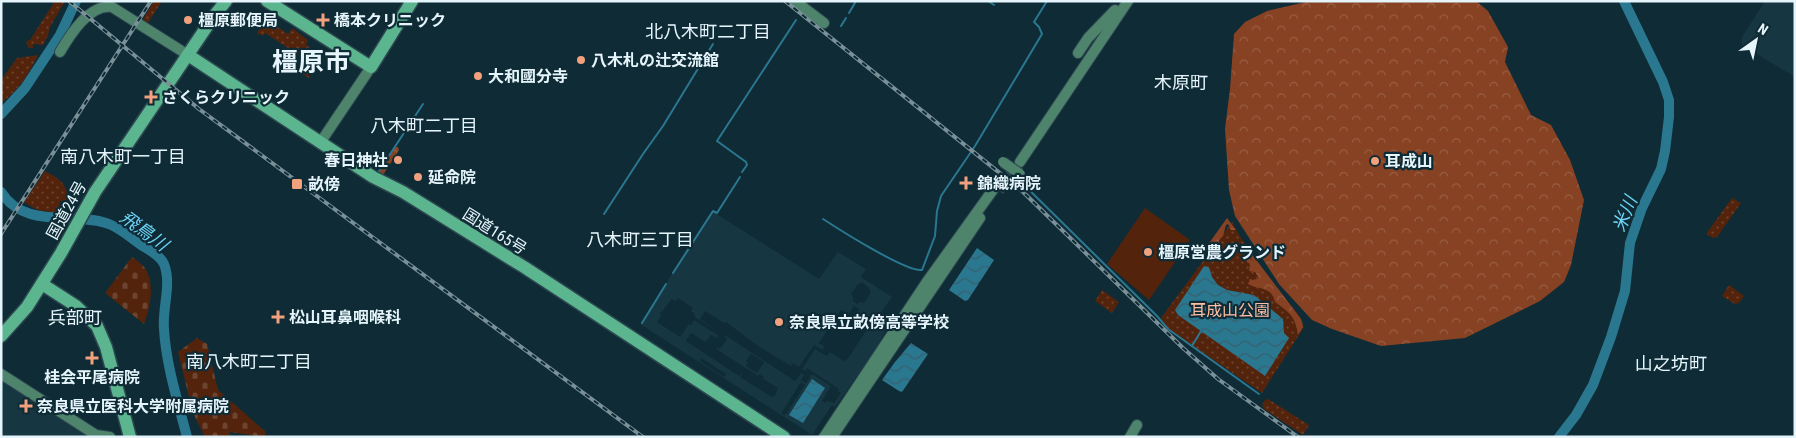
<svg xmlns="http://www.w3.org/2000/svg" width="1796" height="438" font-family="'Roboto Condensed','Noto Sans JP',sans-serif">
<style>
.built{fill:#163641;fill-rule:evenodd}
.grass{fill:url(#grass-dots)}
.forest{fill:url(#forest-crowns)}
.cemetery{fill:url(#cemetery-stones)}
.pitch{fill:#54230c}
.water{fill:url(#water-waves)}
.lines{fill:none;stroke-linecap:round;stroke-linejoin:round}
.stream{stroke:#2a7790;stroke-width:2}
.river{stroke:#2a7790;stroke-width:10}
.secondary-tunnel{stroke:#2f4953;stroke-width:10;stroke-dasharray:10 5;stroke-linecap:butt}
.secondary-casing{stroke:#2d4751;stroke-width:12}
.highway-casing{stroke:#2d4751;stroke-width:15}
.secondary{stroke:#4d846b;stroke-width:10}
.highway{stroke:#5bb58e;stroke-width:12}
.rail-casing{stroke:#7a9098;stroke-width:4}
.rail{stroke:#0f2b35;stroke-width:2;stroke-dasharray:5.5;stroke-linecap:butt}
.secondary-bridge-casing{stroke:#2d4751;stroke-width:12;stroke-linecap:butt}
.secondary-bridge{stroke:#4d846b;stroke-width:10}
.poi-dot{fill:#f2a17e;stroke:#0f2b35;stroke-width:2}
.labels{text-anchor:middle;stroke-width:4.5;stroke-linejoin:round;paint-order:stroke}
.poi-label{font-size:16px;font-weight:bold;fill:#e5f5fb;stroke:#0f2b35;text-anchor:start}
.street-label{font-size:16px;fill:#e5f5fb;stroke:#0f2b35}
.park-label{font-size:16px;fill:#fcbda4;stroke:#0f2b35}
.neighbourhood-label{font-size:18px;fill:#e5f5fb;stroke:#0f2b35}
.water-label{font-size:18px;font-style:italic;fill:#6dd3f7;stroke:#0f2b35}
.town-label{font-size:26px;font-weight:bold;fill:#e5f5fb;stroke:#0f2b35}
</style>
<defs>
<pattern id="grass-dots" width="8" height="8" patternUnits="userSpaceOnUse" patternTransform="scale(1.25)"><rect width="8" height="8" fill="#54230c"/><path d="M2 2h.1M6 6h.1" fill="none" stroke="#6c4430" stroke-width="1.8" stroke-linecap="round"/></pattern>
<pattern id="forest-crowns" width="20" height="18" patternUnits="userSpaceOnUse" patternTransform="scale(1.25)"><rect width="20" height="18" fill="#874223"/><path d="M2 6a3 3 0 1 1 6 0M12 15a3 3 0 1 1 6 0" fill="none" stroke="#985e44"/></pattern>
<pattern id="cemetery-stones" width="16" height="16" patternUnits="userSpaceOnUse" patternTransform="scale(1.25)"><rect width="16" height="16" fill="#54230c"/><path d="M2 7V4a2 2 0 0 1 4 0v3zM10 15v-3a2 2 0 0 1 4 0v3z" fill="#6c4430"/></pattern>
<pattern id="water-waves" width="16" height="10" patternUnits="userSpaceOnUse" patternTransform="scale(1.25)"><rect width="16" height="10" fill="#2a7790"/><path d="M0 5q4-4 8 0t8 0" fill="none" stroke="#38606e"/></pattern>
</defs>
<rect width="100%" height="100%" fill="#0f2b35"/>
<g class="built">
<polygon points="1765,1 1795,1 1795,77 1742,45 1742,37"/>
<path d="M712,211l107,68 19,-27 28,17 -5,8 31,20 -16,23 11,7 -11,22 -41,58 -3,-2 -20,30 -172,-111zM863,283l5,4 3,5 -7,11 -5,-1 -2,2 -4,-3v-5l-2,-2 7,-10zM678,298l15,10 -2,3 4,3 -1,2 2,2 24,15 -20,-14 5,-8 19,12 2,-1 32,24 33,20 2,-3 6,4 15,-22 12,7 -3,-3 1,-3 -5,-3 22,-33 7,5 6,-9 5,3 -6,9 15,10 -21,32 -3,1 -14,-9 -3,4 -12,-7 -13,20 3,2 2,-3 32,21 -1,2 3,2 -7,10 -7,-2 -2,2 -3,-2 9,-15 -19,-12 -6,9 -5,-3 3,-5 -3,-2 -6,8 -70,-46 -1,2 3,2 -7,10 -3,-2 -1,2 42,27 1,-2 5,3 -1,2 15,9 -2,6 -4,3 -32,-20 4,-6 -5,5 -53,-35 5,-8 15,9 5,-7 6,3 2,-2 -25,-16 -3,5 -2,-1 -9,13 -23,-15 4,-6 -1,-2 12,-15 4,2zM751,354l13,8 -7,11 -11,-7 2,-3 -2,-2zM701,358l25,16 -2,3 -24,-16zM801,382l4,3 -19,29 -3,1 -1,-3z"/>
<polygon points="1,374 100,437 1,437"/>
</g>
<g class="grass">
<polygon points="55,1 65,1 50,27 48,35 43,45 33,44 33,48 29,48 26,43 28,40 30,40"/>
<polygon points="154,1 162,1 148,23 143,19"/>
<polygon points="266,19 288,34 292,28 308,40 306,45 319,53 320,52 324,54 309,78 298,71 305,59 265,33 263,36 257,33"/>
<path d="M38,55c-10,20 -19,35 -37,48v-23l16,-22z"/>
<path d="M45,171c18,10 19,10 25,31l-10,-1 -2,12 -21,-3 -13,-8z"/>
<polygon points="1732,198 1741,203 1717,237 1713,238 1706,234"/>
<path d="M1232,222c13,25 31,48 48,70 9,12 20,21 24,35l-42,66 -94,-64 -7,-11z"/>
<polygon points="1729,285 1744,296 1739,303 1735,304 1722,296"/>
<polygon points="1102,290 1119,302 1112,313 1095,301"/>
<polygon points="1268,399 1309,425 1303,435 1264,409 1262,405 1265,400"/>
</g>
<g class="forest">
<polygon points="1310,1 1476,1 1488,11 1508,47 1505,62 1531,115 1551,125 1570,160 1584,200 1571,265 1564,282 1540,301 1465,338 1381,346 1332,329 1312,320 1279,284 1235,216 1229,190 1225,129 1230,89 1234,34 1245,22 1267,11"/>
<polygon points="395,147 398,147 399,150 383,175 379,172"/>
<polygon points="1227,218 1236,230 1231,230 1228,224 1226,225 1223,236 1219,240 1219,251 1208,253 1207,246"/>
<path d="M1248,249l53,70 2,8 -5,8c-2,-18 -9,-23 -23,-33 -3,-16 -17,-12 -27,-18l2,-5 3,1 6,-2 -4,-6 -6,-1 1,-7 -3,-2 -2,-4h4l4,3 -6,-7z"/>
</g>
<g class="cemetery">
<path d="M132,257c4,3 9,6 12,10 12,15 6,42 0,57l-39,-31z"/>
<polygon points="197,338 207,344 218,390 266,432 264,437 229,432 231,437 205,437 193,413 178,352"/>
</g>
<polygon class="pitch" points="1145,208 1190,240 1149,300 1107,264"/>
<g class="water">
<polygon points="977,248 994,260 968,300 965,301 949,290"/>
<polygon points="1204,266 1209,267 1212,277 1218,285 1227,290 1254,295 1283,319 1284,333 1289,338 1265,376 1178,315 1175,310"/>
<polygon points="911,343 928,354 902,392 899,391 882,380 895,362"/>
<polygon points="812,379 825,388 803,423 789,415"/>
</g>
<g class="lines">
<g class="stream">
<polyline points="988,1 994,5"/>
<polyline points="849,13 856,1"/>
<polyline points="841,26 846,18"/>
<polyline points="742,172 747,165 746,162 717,141 796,20"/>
<polyline points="377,174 423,104"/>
<polyline points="1014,175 1157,316 1168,329 1259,394"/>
<polyline points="604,214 643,154 663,126 713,44"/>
<path d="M823,219c17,11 83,53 99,51l13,-34 2,-25 4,-15 34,-50 67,-112 -3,-7 -5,-5 13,-21"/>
<polyline points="673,273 713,211 717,213 740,177"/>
<polyline points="642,323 666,284"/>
<polyline points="1192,346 1201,331"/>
</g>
<g class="river">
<polyline points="1,114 25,88 60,35 76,1"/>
<path d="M1,192c24,38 72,19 108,32 12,5 22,14 32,21 8,5 19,10 23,19 8,20 -2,44 0,65 2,36 14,73 23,108"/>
<polyline points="1559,437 1576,415 1593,385 1611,337 1625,291 1630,243 1642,208 1661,169 1665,151 1669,117 1669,100 1663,82 1624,1"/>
</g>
<polyline class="secondary-tunnel" points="999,191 1019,163"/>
<g class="secondary-casing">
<g id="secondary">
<polyline points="795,1 824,23"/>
<path d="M60,52c10,-17 29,-48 52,-45l76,48"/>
<polyline points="1078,53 1088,38 1115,10"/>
<polyline points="320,143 371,67"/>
<polyline points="1020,162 1128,1"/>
<polyline points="1,374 96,435 110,437"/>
<polyline points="824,437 926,283 995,187"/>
<polyline points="832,437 980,218"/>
<polyline points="1130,437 1137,425"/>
</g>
</g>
<g class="highway-casing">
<g id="highway">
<polyline points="267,1 371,67 412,1"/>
<polyline points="188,55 373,177 403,192 524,267 784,437"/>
<polyline points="42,284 76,306 97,326 106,347 130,437"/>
<polyline points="1,336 27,307 61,253 95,192 214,16 226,1"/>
</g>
</g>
<use href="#secondary" class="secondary"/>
<use href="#highway" class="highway"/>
<g class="rail-casing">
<g id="rail">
<polyline points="69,1 199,109 643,437"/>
<polyline points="785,1 1021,190 1183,348 1218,379 1298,437"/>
<polyline points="1,234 151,1"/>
</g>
</g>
<use href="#rail" class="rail"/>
<g class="secondary-bridge-casing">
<polyline id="secondary-bridge" points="1003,162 1020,174"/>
</g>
<use href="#secondary-bridge" class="secondary-bridge"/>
</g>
<g class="poi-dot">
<circle cx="188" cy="20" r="5"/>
<path d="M320.5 12.5h5v5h5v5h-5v5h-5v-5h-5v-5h5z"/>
<circle cx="581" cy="60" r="5"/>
<circle cx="478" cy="76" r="5"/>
<path d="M148.5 89.5h5v5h5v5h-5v5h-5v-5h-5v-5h5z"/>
<circle cx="398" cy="160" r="5"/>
<circle cx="1375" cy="161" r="5"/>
<circle cx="418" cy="177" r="5"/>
<path d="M963.5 175.5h5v5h5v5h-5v5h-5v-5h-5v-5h5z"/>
<rect x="291" y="178" width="12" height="12" rx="2.5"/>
<circle cx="1148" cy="252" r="5"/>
<path d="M275.5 309.5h5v5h5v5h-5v5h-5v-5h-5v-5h5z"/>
<circle cx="779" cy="322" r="5"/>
<path d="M89.5 350.5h5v5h5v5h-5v5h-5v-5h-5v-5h5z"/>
<path d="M23.5 398.5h5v5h5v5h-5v5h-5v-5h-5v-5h5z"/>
</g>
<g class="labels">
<g class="poi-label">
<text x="198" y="26">橿原郵便局</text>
<text x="334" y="26">橋本クリニック</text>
<text x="591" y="66">八木札の辻交流館</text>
<text x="488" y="82">大和國分寺</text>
<text x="162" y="103">さくらクリニック</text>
<text x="388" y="166" text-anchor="end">春日神社</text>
<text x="1385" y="167">耳成山</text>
<text x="428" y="183">延命院</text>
<text x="977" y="189">錦織病院</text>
<text x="308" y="190">畝傍</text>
<text x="1158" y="258">橿原営農グランド</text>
<text x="289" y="323">松山耳鼻咽喉科</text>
<text x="789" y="328">奈良県立畝傍高等学校</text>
<text x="92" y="383" text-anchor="middle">桂会平尾病院</text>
<text x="37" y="412">奈良県立医科大学附属病院</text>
</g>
<g class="street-label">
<text transform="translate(66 210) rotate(-61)" y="6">国道24号</text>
<text transform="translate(495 231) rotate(32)" y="6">国道165号</text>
</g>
<g class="park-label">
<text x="1230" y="316">耳成山公園</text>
</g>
<g class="neighbourhood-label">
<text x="708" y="38">北八木町二丁目</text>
<text x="1181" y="89">木原町</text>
<text x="424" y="132">八木町二丁目</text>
<text x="123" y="163">南八木町一丁目</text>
<text x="640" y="246">八木町三丁目</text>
<text x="75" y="324">兵部町</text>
<text x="249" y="368">南八木町二丁目</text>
<text x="1671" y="370">山之坊町</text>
</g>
<g class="water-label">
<text transform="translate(1625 214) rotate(-68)" y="6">米川</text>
<text transform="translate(144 231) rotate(36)" y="6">飛鳥川</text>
</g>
<g class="town-label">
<text x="311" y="71">橿原市</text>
</g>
</g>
<rect width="1796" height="438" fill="none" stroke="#e5f5fb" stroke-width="5"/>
<g transform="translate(1756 40) rotate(33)" stroke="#0f2b35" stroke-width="4" paint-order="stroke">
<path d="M0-4L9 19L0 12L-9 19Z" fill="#e5f5fb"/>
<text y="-8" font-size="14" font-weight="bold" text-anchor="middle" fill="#e5f5fb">N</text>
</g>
</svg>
